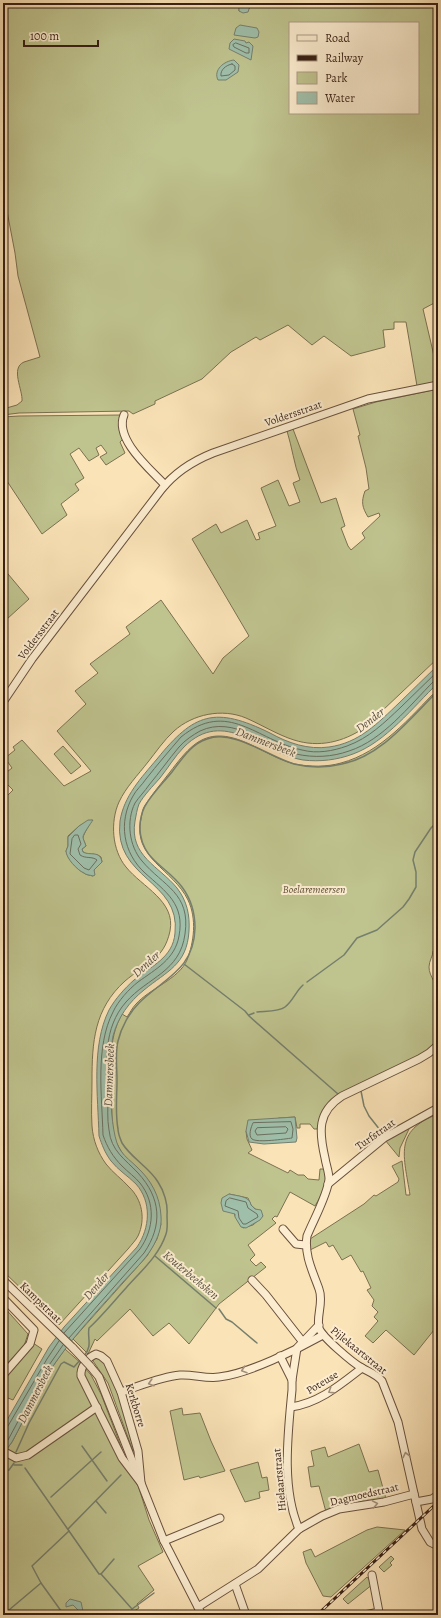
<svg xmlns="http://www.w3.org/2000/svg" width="441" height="1618" font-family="Alegreya,serif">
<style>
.green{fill:#bfc38e;stroke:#7b7151;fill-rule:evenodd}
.water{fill:#9fbfaa;stroke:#757f6e}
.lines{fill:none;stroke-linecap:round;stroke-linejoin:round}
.shore{stroke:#6b6f5f;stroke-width:1}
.stream{stroke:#757f6e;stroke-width:1.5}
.minor-casing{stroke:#68503d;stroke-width:9}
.minor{stroke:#fcedd0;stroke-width:7}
.rail-casing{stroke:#371f14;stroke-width:3}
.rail{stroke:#fcedd0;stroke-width:1.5;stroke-dasharray:4.5;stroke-linecap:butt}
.minor-bridge-casing{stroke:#68503d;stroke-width:9;stroke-linecap:butt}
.minor-bridge{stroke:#fcedd0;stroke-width:7}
.oneway{stroke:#a3907b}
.labels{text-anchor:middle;stroke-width:4;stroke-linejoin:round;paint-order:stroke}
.street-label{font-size:11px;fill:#371f14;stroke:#fcedd0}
.park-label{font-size:11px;font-style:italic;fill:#605039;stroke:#fcedd0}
.water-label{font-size:12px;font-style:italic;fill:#564f41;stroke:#fcedd0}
</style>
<rect width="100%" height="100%" fill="#fae3b7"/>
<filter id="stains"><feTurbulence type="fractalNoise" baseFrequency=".005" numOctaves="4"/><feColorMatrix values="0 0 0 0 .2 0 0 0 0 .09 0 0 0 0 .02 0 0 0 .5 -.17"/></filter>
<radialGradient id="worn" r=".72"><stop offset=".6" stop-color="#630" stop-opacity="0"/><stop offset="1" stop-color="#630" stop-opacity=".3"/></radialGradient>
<g class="green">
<path d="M3,3h236v8l10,-2 5,-6h180l2,1 2,-1v298l-15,8 15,64v8l-21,5 -11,-64h-12v7l-11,1 2,17 -34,9 -27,-20 -12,9 -24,-20 -28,15 -4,-3 -25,15 -29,27 -47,22v3l-22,10 -4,-3 -110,2 -16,2v-6l14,-4 5,-4c1,-11 -12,-33 2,-39 5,-2 11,-3 16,-5l-22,-81 -3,-23 -12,-63v-181l2,-2zM290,23h128v90h-128z"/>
<path d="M438,389v269l-74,70c-21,14 -45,20 -70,12 -16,-5 -32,-15 -48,-22 -24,-10 -53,-4 -72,13 -10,9 -18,21 -26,31 -10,13 -22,25 -29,40 -9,20 -7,48 7,65 16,20 50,34 44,64 -6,29 -25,33 -45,50 -31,28 -33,61 -33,100 0,15 -1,30 0,45 1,14 6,27 14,38 7,9 16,15 23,23 13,12 17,32 9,49 -2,4 -6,8 -10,13l-69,76 -56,-54v-471l10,-10 -10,-10v-5l9,-7 -7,-10 10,-8 -2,-3 9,-7 42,46 27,-15 -34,-40 29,-27 -11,-13 23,-18 -8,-9 40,-30 -4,-7 35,-27 52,74 10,-16 26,-22 -57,-97 24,-15 5,9 26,-13 9,20 4,-1 -2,-6 18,-7 -15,-38 17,-8 11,26 11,-4 -7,-19 7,-3c-6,-16 -8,-33 -13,-49l6,-2 28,74 15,-5 9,28 -4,2 7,18 3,4 14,-12 -3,-5 18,-17 -1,-3 -11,4c-6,-10 -7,-15 -3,-26l4,-2 -3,-21 -8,-32 2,-1 -7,-26 23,-7zM92,820c-2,4 -10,16 -9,19 1,2 2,4 3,7l-4,3 1,3c6,4 12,0 18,5l1,5 -8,8 -1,6c-3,-1 -7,-1 -9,-3 -8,-4 -16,-14 -18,-22l2,-5v-10l11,-10z"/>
<polygon points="122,415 123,439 120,442 125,453 106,465 100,457 107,453 101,445 96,448 99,455 89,461 79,448 70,454 84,478 75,484 79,490 61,504 67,515 42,534 3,475 3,417 19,416"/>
<polygon points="3,568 29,599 7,619 3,624"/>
<path d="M438,689v258l-5,4c0,5 -4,10 -4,16 0,10 9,17 9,28l-1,1 1,2v43l-11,10 -103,59 -7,19h-3l-4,-5h-10v4h-3l-2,-11 -16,1 -33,13 1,8 5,11 -4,3 40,20 2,-3 8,5h6l4,4 11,1 1,-11h5c4,13 -3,25 -10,37l-25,-14 -13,25 -2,-1 -3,3 4,4 -28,22 7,10 -5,5 6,6 5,-4 5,5 -47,37 -30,40 -20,-21 -16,13 -23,-27 -33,32 -2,-2 -7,15 -15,-15 74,-83 10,-17 4,-15 -46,-84c-4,-14 -3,-27 -3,-41 -1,-29 -5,-58 10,-85l5,3c3,-4 5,-9 9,-13 13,-15 43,-25 51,-44 7,-18 10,-41 1,-60 -15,-31 -56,-42 -47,-81 1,-4 1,-9 3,-12 7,-12 17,-23 26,-35 7,-9 15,-20 24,-27 33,-26 69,12 101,19 15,3 32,3 46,-1 41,-11 68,-45 97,-74zM229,1194l19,4 3,7 12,11 -10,9 -10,3 -8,-12z"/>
<polygon points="63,746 81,766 71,774 54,754"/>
<path d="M438,1114v211l-24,30 -28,-25 -13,13 -8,-7 13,-15 -4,-4 4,-5 -6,-6 2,-6 -7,-10 4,-2 -8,-17 -2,1 -10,-17 -9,5 -9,-15 -4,2 -3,-5 -18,9 2,-12 54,-35 10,-9 2,1 22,-14 1,-3 -7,-13 10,-5 4,34h4c-6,-39 -17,-64 28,-81z"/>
<polygon points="408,1128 409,1129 400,1148 399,1157 385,1140"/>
<polygon points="3,1306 28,1334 23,1349 3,1367"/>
<polygon points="33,1343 42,1349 13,1400 3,1396 3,1376"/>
<polygon points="65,1349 83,1365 81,1368 95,1405 28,1454 19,1457 7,1449 12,1442 48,1373"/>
<polygon points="98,1357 105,1363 121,1400 134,1451 133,1451 108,1383 91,1358"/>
<polygon points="84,1367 91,1375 101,1394 125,1457 98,1406 82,1370"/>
<polygon points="182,1408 183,1415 200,1413 211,1441 225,1471 200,1478 199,1476 184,1480 170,1411"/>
<polygon points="93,1412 96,1413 137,1482 149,1520 163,1552 138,1566 154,1590 137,1604 139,1608 128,1615 3,1615 3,1453 20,1459"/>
<polygon points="359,1444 369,1472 378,1470 386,1499 326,1512 319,1486 311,1487 308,1467 314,1466 311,1451 325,1447 328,1457"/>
<polygon points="258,1462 262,1478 267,1477 269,1490 259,1492 260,1498 245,1502 230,1470"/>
<polygon points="377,1527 405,1530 331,1597 323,1596 306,1563 303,1552 311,1549 315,1557 367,1530"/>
<polygon points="391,1556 394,1559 390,1563 392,1565 384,1572 379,1567"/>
<polygon points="367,1577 373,1584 348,1604 343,1599"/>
</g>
<g class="water">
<polygon points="239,3 254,3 250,6 248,12 243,13 239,11"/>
<polygon points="240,25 257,28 259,32 258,37 255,38 234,35 236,28"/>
<polygon points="234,39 245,41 246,43 249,42 253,46 251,60 229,49 230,43"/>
<path d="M234,60l5,5 -1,7 -12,8h-8c-5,-10 6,-19 16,-20z"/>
<path d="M438,665v18c-25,24 -52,59 -85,71 -16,6 -33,8 -50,6 -42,-7 -79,-53 -119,-13 -9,9 -16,21 -24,31 -7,8 -16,17 -21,26 -2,5 -3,12 -4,17 -6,35 24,45 42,67 10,13 13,27 12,43 -2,34 -22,40 -45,59 -15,12 -26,27 -31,46 -4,21 -5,99 8,115 4,6 11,11 16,16 14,13 23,29 24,49 1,11 -3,22 -9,32 -7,12 -19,23 -29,34 -22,25 -46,50 -65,77 -19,25 -31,56 -46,83l-6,8 -3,1v-24l46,-80 15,-20 73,-80c13,-19 15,-45 -1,-63 -8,-8 -18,-14 -25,-23 -6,-8 -9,-16 -12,-25 -1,-40 -8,-90 10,-126 6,-11 16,-22 25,-30 17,-14 39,-22 41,-47 6,-53 -62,-54 -55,-112 4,-25 21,-43 37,-62 37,-46 58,-53 113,-26 18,10 38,17 59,14 30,-4 49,-24 70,-44 13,-13 26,-25 39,-38z"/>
<path d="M88,820h5c-2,3 -10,14 -10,17 0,2 2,6 3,9l-4,3 1,3c7,4 17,-2 19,10l-8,8 1,5 -2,1c-3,-1 -7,-1 -9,-3 -7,-3 -18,-15 -18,-22l2,-5v-9l11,-11z"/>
<polygon points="295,1117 297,1138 296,1142 264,1144 249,1142 246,1131 248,1120"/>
<path d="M229,1194c8,2 21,2 22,11l4,4 6,1 2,6 -3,4 -14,8 -5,-1 -6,-10v-3l-12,-3 -2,-8 1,-5z"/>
<polygon points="70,1599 81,1602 83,1611 80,1612 73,1605 66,1607 66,1603"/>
</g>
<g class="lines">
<g class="shore">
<polygon points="236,43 249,48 249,53 246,53 234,47 233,45"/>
<path d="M232,64l3,2v4l-6,5 -8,1c-1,-6 5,-11 11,-12z"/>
<path d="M75,835h3l3,9 -3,5 2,6c6,4 12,1 17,5l-8,10 -5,-2 -14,-14 2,-15z"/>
<path d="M291,1122l2,7 -1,9c-7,1 -35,5 -40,1 -4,-3 -1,-12 1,-16z"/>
<polygon points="286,1127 288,1129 286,1133 257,1135 255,1131 257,1128"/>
<polygon points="230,1198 246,1202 248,1208 257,1214 258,1217 246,1224 243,1224 239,1218 238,1211 225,1206 226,1201"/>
<path d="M64,1333l76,-84c14,-20 16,-46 0,-66 -5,-6 -12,-11 -18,-17 -9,-9 -15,-19 -19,-31 -1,-39 -8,-88 10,-123 5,-11 16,-23 25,-30 18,-13 37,-23 41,-46 6,-32 -13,-44 -34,-63 -22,-20 -27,-51 -12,-77 3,-6 9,-11 13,-17 11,-14 23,-28 35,-42 47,-38 75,3 121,13 15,4 31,1 45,-4 22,-8 37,-23 54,-39 12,-12 25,-24 37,-36"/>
<path d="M69,1338l75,-85c19,-28 17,-55 -6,-80 -13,-14 -27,-22 -29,-43 -2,-11 -1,-23 -1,-35 -2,-32 -5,-67 18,-93 22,-25 54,-30 59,-68 6,-41 -22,-48 -43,-73 -13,-15 -16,-40 -7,-58 4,-6 10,-12 14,-18 10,-12 20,-26 30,-38 6,-7 14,-12 21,-16 34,-16 65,15 96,23 18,4 36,3 53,-3 34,-11 60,-45 85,-70l4,-1"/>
<polyline points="3,1428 8,1426 47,1359 59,1341"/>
<polyline points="3,1446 8,1440 45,1371 63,1345"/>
</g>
<g class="stream">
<polyline points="184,964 245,1011 249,1016 338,1094"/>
<polyline points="307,982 344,955 357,938 377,930 403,907 409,899 416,887 416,872 413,860 415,852 431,828 438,821"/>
<path d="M257,1012c8,-1 22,0 28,-5 8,-6 11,-16 18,-22"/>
<polyline points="249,1015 254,1013"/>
<polyline points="361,1091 364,1106 369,1116 384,1135"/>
<polyline points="155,1256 216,1308"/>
<polyline points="219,1309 226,1319 232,1322 257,1343"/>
<path d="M84,1356c9,-11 3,-17 5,-28 13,-12 25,-27 37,-40 14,-16 33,-32 40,-54 2,-6 1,-13 1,-19 1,-11 -3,-24 -9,-33 -9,-15 -27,-24 -36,-39 -2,-5 -4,-9 -4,-14 -3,-16 -1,-33 -1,-49 0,-12 -2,-27 1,-39 3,-13 11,-28 21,-38 25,-25 55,-33 56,-75 0,-15 -4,-29 -13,-41 -8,-11 -19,-18 -28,-27 -15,-14 -18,-36 -9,-54 7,-12 18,-23 27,-34 10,-13 19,-28 35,-33 27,-10 60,17 87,25 16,4 32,4 48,0 40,-8 68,-46 96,-73"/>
<polyline points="82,1446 107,1481"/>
<polyline points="16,1452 29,1423 61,1364 64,1362 74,1367 81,1359"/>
<polyline points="14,1465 22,1465"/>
<polyline points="3,1471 9,1470 14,1463"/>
<polyline points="51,1497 101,1452"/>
<polyline points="96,1501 106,1513"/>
<polyline points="68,1529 121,1475"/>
<polyline points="69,1531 99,1574 101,1574 114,1559"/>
<polyline points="101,1574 132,1609 154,1593"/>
<polyline points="41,1583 64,1615"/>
<polyline points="3,1615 41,1583 32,1566 69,1531 25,1468"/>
</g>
<g class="minor-casing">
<g id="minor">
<path d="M124,415c-10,24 26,54 41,70"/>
<path d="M3,702l29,-43 129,-169c14,-18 32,-29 52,-37l155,-54 70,-14"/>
<path d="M438,1045l-9,8 -10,6 -77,37c-25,16 -23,36 -17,62 1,7 4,14 4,21 -1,15 -16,42 -22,57 -3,19 6,36 12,53 5,13 -3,27 0,39 3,9 34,35 43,40 7,4 14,6 20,13l16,41 24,107 8,13 8,4"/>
<polyline points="328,1184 384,1138 438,1108"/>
<polyline points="283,1229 296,1244 305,1245"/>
<polyline points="3,1280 73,1348"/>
<polyline points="252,1280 266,1295 302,1341"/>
<polyline points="3,1298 34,1330 30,1344 3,1375"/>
<path d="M96,1354l5,2 6,5 14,31 17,59 3,32 -19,-25 -41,-82c-1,-9 7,-19 15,-22z"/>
<path d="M280,1356l12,24v10c-4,43 -11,98 7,139"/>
<polyline points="90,1366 99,1377 164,1541 202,1615"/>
<polyline points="292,1380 297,1348 319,1325"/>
<path d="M121,1392c19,-6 39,-15 59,-17 13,-1 26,4 39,2 29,-3 79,-28 104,-42"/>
<path d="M291,1407c28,-4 49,-22 71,-39"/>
<polyline points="3,1451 16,1458 28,1455 97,1407"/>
<polyline points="416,1502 432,1499 438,1495"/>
<polyline points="164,1541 220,1518"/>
<polyline points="372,1575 379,1612"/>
<polyline points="235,1584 246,1615"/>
<polyline points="198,1607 258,1569 299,1529 322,1516 339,1509 384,1502 414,1494"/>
<polyline points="365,1615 379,1612 380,1615"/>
</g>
</g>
<use href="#minor" class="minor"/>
<g class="rail-casing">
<polyline id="rail" points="317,1615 438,1502"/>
</g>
<use href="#rail" class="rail"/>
<g class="minor-bridge-casing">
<polyline id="minor-bridge" points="73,1348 90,1366"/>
</g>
<use href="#minor-bridge" class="minor-bridge"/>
</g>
<defs><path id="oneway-chevron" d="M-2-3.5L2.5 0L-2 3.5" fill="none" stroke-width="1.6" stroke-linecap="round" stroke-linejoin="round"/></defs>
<g class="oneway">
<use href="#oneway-chevron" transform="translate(244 1370) rotate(162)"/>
<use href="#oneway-chevron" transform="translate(151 1383) rotate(163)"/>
<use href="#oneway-chevron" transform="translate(331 1391) rotate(148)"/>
<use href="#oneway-chevron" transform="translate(406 1455) rotate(-103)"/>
<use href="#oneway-chevron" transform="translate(375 1504) rotate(-10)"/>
</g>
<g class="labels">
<g class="street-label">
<text transform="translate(293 413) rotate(-19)" y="4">Voldersstraat</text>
<text transform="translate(38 634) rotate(-53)" y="4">Voldersstraat</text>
<text transform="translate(375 1134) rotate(-35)" y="4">Turfstraat</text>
<text transform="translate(41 1302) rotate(44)" y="4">Kampstraat</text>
<text transform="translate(359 1350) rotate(39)" y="4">Pijlekaartstraat</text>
<text transform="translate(322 1382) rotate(-31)" y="4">Poteuse</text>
<text transform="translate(136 1405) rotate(73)" y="4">Kerkborre</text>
<text transform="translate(279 1480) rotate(-95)" y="4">Hielaartstraat</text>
<text transform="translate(364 1494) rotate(-13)" y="4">Dagmoedstraat</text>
</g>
<g class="park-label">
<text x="314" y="893">Boelaremeersen</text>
</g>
<g class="water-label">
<text transform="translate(370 720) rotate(-38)" y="4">Dender</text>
<text transform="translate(266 742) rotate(21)" y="4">Dammersbeek</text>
<text transform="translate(146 964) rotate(-42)" y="4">Dender</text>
<text transform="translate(109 1075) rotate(-88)" y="4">Dammersbeek</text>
<text transform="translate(191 1275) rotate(40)" y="4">Kouterbeeksken</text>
<text transform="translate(96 1286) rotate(-49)" y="4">Dender</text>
<text transform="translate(35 1394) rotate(-63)" y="4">Dammersbeek</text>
</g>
</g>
<rect width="441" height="1618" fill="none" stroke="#fae3b7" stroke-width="16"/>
<rect x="4" y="4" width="433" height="1610" fill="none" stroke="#371f14" stroke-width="2"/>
<rect x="8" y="8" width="425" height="1602" fill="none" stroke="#371f14"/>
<rect x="289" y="22" width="130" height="92" fill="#fcedd0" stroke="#ad9b85"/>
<rect x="297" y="35" width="20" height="6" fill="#fcedd0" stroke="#ad9b85"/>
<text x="325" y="42" font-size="12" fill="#371f14">Road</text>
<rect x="297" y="55" width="20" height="6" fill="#371f14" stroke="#ad9b85"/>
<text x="325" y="62" font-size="12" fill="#371f14">Railway</text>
<rect x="297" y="72" width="20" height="12" fill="#bfc38e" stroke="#ad9b85"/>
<text x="325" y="82" font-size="12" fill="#371f14">Park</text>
<rect x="297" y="92" width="20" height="12" fill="#9fbfaa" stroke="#ad9b85"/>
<text x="325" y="102" font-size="12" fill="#371f14">Water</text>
<path d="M24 40v6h74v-6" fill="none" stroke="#371f14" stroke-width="2"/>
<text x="30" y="40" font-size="12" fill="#371f14" stroke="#fcedd0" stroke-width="3" paint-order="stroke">100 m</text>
<rect width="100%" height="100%" filter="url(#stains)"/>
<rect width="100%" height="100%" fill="url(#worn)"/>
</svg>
